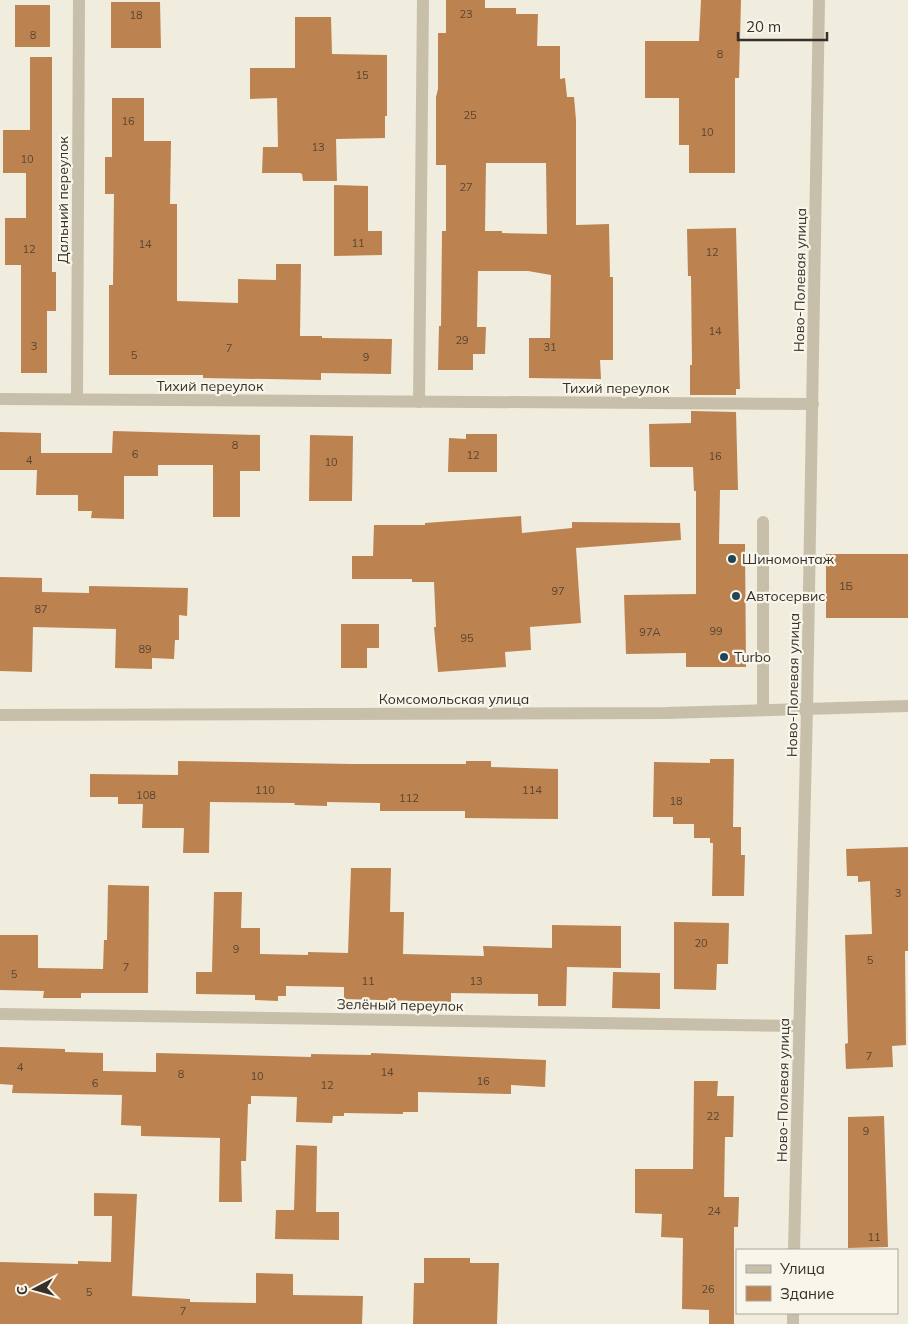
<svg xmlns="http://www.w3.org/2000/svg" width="908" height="1324" font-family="Mulish,sans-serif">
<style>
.building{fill:#bc8350;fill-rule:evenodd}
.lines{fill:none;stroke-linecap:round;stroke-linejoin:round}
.service{stroke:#c8bfaa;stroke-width:12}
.minor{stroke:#c8bfaa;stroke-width:12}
.tertiary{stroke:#c8bfaa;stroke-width:12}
.poi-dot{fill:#224554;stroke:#f8f5ea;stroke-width:2}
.labels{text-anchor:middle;stroke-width:4.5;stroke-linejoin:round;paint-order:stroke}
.number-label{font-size:11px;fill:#584533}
.street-label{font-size:14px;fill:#363029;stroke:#f8f5ea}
.poi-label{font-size:14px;fill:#363029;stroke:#f8f5ea;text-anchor:start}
</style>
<rect width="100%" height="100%" fill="#f0ecde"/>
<g class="building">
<path d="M446,0h39v8h31v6h22l-1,32h23v33l5,-1 2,19h7l2,23v105l33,-1 1,53h3v83h-13l1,19 -72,-1v-40h21l1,-63 -23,-4h-50l-1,56h9l-1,27h-12v16h-35l1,-44h2l1,-95h4v-66h-10v-68l2,-8v-56h8zM486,163h60l1,71 -45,-1v-2h-17z"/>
<polygon points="701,0 741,0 739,78 735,78 735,173 689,173 689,145 679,145 679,98 645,98 645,41 699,41"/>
<polygon points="111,2 160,2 161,48 111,48"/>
<rect x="15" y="5" width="35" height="42"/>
<polygon points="295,17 331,17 332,54 387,55 387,116 385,116 385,138 336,139 337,181 303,181 302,174 300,173 262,173 263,147 278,147 277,98 250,99 250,68 295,68"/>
<polygon points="30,57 52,57 52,272 56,272 56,311 47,311 47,373 21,373 21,265 5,265 5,218 26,218 26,173 3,173 3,130 30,130"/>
<polygon points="112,98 144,98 144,141 171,141 170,204 177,204 177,301 238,303 238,279 276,280 276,264 301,264 300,336 322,336 322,338 392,339 391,374 321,373 321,380 203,378 203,375 109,375 109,285 113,285 114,194 105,194 105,157 112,157"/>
<polygon points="334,185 368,186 368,231 382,231 382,255 334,256"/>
<polygon points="736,228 740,389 736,389 736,395 690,395 690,365 692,365 691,276 688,276 687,229"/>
<polygon points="691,411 736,412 738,490 720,490 719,544 745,544 746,667 686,667 686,653 626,654 624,595 696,594 696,491 694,491 693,467 650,467 649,424 691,423"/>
<polygon points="113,431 260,435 260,471 240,471 240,517 213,517 213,465 158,465 158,476 124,476 124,519 91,518 92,511 78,511 78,495 36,495 37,470 0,470 0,432 41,433 41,453 112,453"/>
<polygon points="466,434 497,434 497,472 448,472 449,438 466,439"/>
<polygon points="310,435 353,436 352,501 309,501"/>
<polygon points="521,516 522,533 572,528 572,522 680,523 681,540 576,548 581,623 530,627 531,650 505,652 506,667 438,672 434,627 436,627 434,582 412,582 412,579 352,579 352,556 373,556 374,525 425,525 425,523"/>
<rect x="826" y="554" width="82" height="64"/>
<polygon points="0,577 42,578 42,592 89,593 89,586 188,588 187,616 179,615 179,640 175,640 174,659 152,658 152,669 115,668 116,629 33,627 32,672 0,671"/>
<polygon points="341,624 379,624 379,648 367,648 367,668 341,668"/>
<polygon points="710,759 734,759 733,827 741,827 741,855 745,855 744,896 712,896 713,843 710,843 710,838 694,838 694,824 673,824 673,817 653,817 654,762 710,763"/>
<polygon points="178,761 352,764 466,764 466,761 491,761 491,767 558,769 558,819 465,818 465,811 380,811 380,803 327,802 327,806 294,805 295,803 210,802 209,853 183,853 184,828 142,828 143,804 118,804 118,797 90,797 90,774 178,775"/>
<polygon points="908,847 908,951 905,951 906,1045 892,1046 893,1067 846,1069 845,1044 848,1043 845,935 872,934 870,881 858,882 858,876 847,876 846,849"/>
<polygon points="351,868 391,868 390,912 404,912 403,954 484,956 483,946 552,948 552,925 621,926 621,968 567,967 566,1006 538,1006 538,994 451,993 451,1002 344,999 344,987 286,986 286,996 278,996 278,1001 255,1000 255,995 196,994 196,972 212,972 214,892 242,892 241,928 260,928 260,954 308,955 308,952 348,953"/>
<polygon points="108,885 149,886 148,993 81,993 81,998 43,998 44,991 0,990 0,935 38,935 38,968 103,969 104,940 107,940"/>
<polygon points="674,922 729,923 728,964 717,964 716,990 674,989"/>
<polygon points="613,972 660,973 660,1009 612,1008"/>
<polygon points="0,1047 65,1049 65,1052 103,1053 103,1071 156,1072 156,1053 311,1057 311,1054 371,1055 371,1053 546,1060 545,1087 511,1085 511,1094 418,1092 418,1112 403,1112 403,1114 344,1113 344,1116 333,1116 332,1123 296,1122 297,1097 251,1096 251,1104 248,1104 246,1161 241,1161 242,1202 219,1202 220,1138 141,1136 141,1126 121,1125 122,1095 12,1093 13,1085 0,1084"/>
<polygon points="694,1081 718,1081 717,1096 734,1096 733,1137 725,1137 724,1197 739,1197 738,1227 734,1227 734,1324 709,1324 709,1310 682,1309 683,1238 661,1237 662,1214 635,1213 635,1169 693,1169"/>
<polygon points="884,1116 888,1247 848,1248 848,1117"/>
<polygon points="296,1145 317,1146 316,1212 339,1212 339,1240 275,1239 276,1210 294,1210"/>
<polygon points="94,1193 137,1194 132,1296 190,1299 190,1302 256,1303 256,1273 293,1274 293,1295 363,1296 362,1324 0,1324 0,1262 78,1264 78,1261 111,1262 112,1216 94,1216"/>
<polygon points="424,1258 470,1258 470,1263 499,1263 497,1324 413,1324 414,1283 424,1283"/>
</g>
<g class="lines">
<polyline class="service" points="763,710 763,522"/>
<g class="minor">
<polyline points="0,399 813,404"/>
<polyline points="77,399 79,0"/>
<polyline points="419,402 423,0"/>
<polyline points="807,709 819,0"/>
<polyline points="0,1014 799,1026"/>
</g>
<g class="tertiary">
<polyline points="0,715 666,713 908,706"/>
<polyline points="794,1250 807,709"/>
<polyline points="793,1324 793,1313"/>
</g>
</g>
<g class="poi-dot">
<circle cx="732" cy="559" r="5"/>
<circle cx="736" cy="596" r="5"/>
<circle cx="724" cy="657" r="5"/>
</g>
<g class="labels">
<g class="number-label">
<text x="466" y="18">23</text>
<text x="136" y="19">18</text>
<text x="33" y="39">8</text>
<text x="720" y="58">8</text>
<text x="362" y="79">15</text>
<text x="470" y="119">25</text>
<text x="128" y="125">16</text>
<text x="707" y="136">10</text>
<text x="318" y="151">13</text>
<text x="27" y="163">10</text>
<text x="466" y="191">27</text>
<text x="358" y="247">11</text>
<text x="145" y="248">14</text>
<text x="29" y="253">12</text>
<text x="712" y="256">12</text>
<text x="715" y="335">14</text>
<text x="462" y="344">29</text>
<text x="34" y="350">3</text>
<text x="550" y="351">31</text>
<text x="229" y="352">7</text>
<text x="134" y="359">5</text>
<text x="366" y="361">9</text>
<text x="235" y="449">8</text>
<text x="135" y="458">6</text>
<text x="473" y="459">12</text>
<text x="715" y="460">16</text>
<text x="29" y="464">4</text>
<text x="331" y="466">10</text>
<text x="846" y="590">1Б</text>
<text x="558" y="595">97</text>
<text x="41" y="613">87</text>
<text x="716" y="635">99</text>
<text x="650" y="636">97А</text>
<text x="467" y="642">95</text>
<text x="145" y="653">89</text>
<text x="265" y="794">110</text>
<text x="532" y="794">114</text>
<text x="146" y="799">108</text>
<text x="409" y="802">112</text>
<text x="676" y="805">18</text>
<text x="898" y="897">3</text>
<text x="701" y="947">20</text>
<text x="236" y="953">9</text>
<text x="870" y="964">5</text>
<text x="126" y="971">7</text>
<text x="14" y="978">5</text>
<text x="368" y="985">11</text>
<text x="476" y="985">13</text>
<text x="869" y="1060">7</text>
<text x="20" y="1071">4</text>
<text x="387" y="1076">14</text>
<text x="181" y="1078">8</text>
<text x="257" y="1080">10</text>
<text x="483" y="1085">16</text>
<text x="95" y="1087">6</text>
<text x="327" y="1089">12</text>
<text x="713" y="1120">22</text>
<text x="866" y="1135">9</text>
<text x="714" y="1215">24</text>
<text x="874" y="1241">11</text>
<text x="708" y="1293">26</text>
<text x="89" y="1296">5</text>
<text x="183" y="1315">7</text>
</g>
<g class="street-label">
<text transform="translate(63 200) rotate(-90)" y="5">Дальний переулок</text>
<text transform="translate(800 280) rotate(-89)" y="5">Ново-Полевая улица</text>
<text x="210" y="391">Тихий переулок</text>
<text x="616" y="393">Тихий переулок</text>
<text transform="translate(793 685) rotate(-89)" y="5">Ново-Полевая улица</text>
<text x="454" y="704">Комсомольская улица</text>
<text transform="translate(400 1005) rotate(1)" y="5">Зелёный переулок</text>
<text transform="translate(783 1090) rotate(-89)" y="5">Ново-Полевая улица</text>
</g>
<g class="poi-label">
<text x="742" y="564">Шиномонтаж</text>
<text x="746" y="601">Автосервис</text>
<text x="734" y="662">Turbo</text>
</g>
</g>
<rect x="736" y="1249" width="162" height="65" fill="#f8f5ea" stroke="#aaa69d"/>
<rect x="746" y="1265" width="25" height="8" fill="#c8bfaa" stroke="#aaa69d"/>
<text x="780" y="1274" font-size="15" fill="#363029">Улица</text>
<rect x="746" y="1286" width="25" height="15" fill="#bc8350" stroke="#aaa69d"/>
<text x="780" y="1299" font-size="15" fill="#363029">Здание</text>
<g transform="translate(35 1289) rotate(264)" stroke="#f8f5ea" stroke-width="4" paint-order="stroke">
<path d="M0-4L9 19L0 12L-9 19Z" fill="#363029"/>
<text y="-8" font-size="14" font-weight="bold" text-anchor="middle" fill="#363029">С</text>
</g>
<path d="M738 32v8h89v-8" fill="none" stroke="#363029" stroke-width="2.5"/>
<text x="746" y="32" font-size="15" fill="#363029" stroke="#f8f5ea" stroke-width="4" paint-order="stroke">20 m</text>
</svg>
